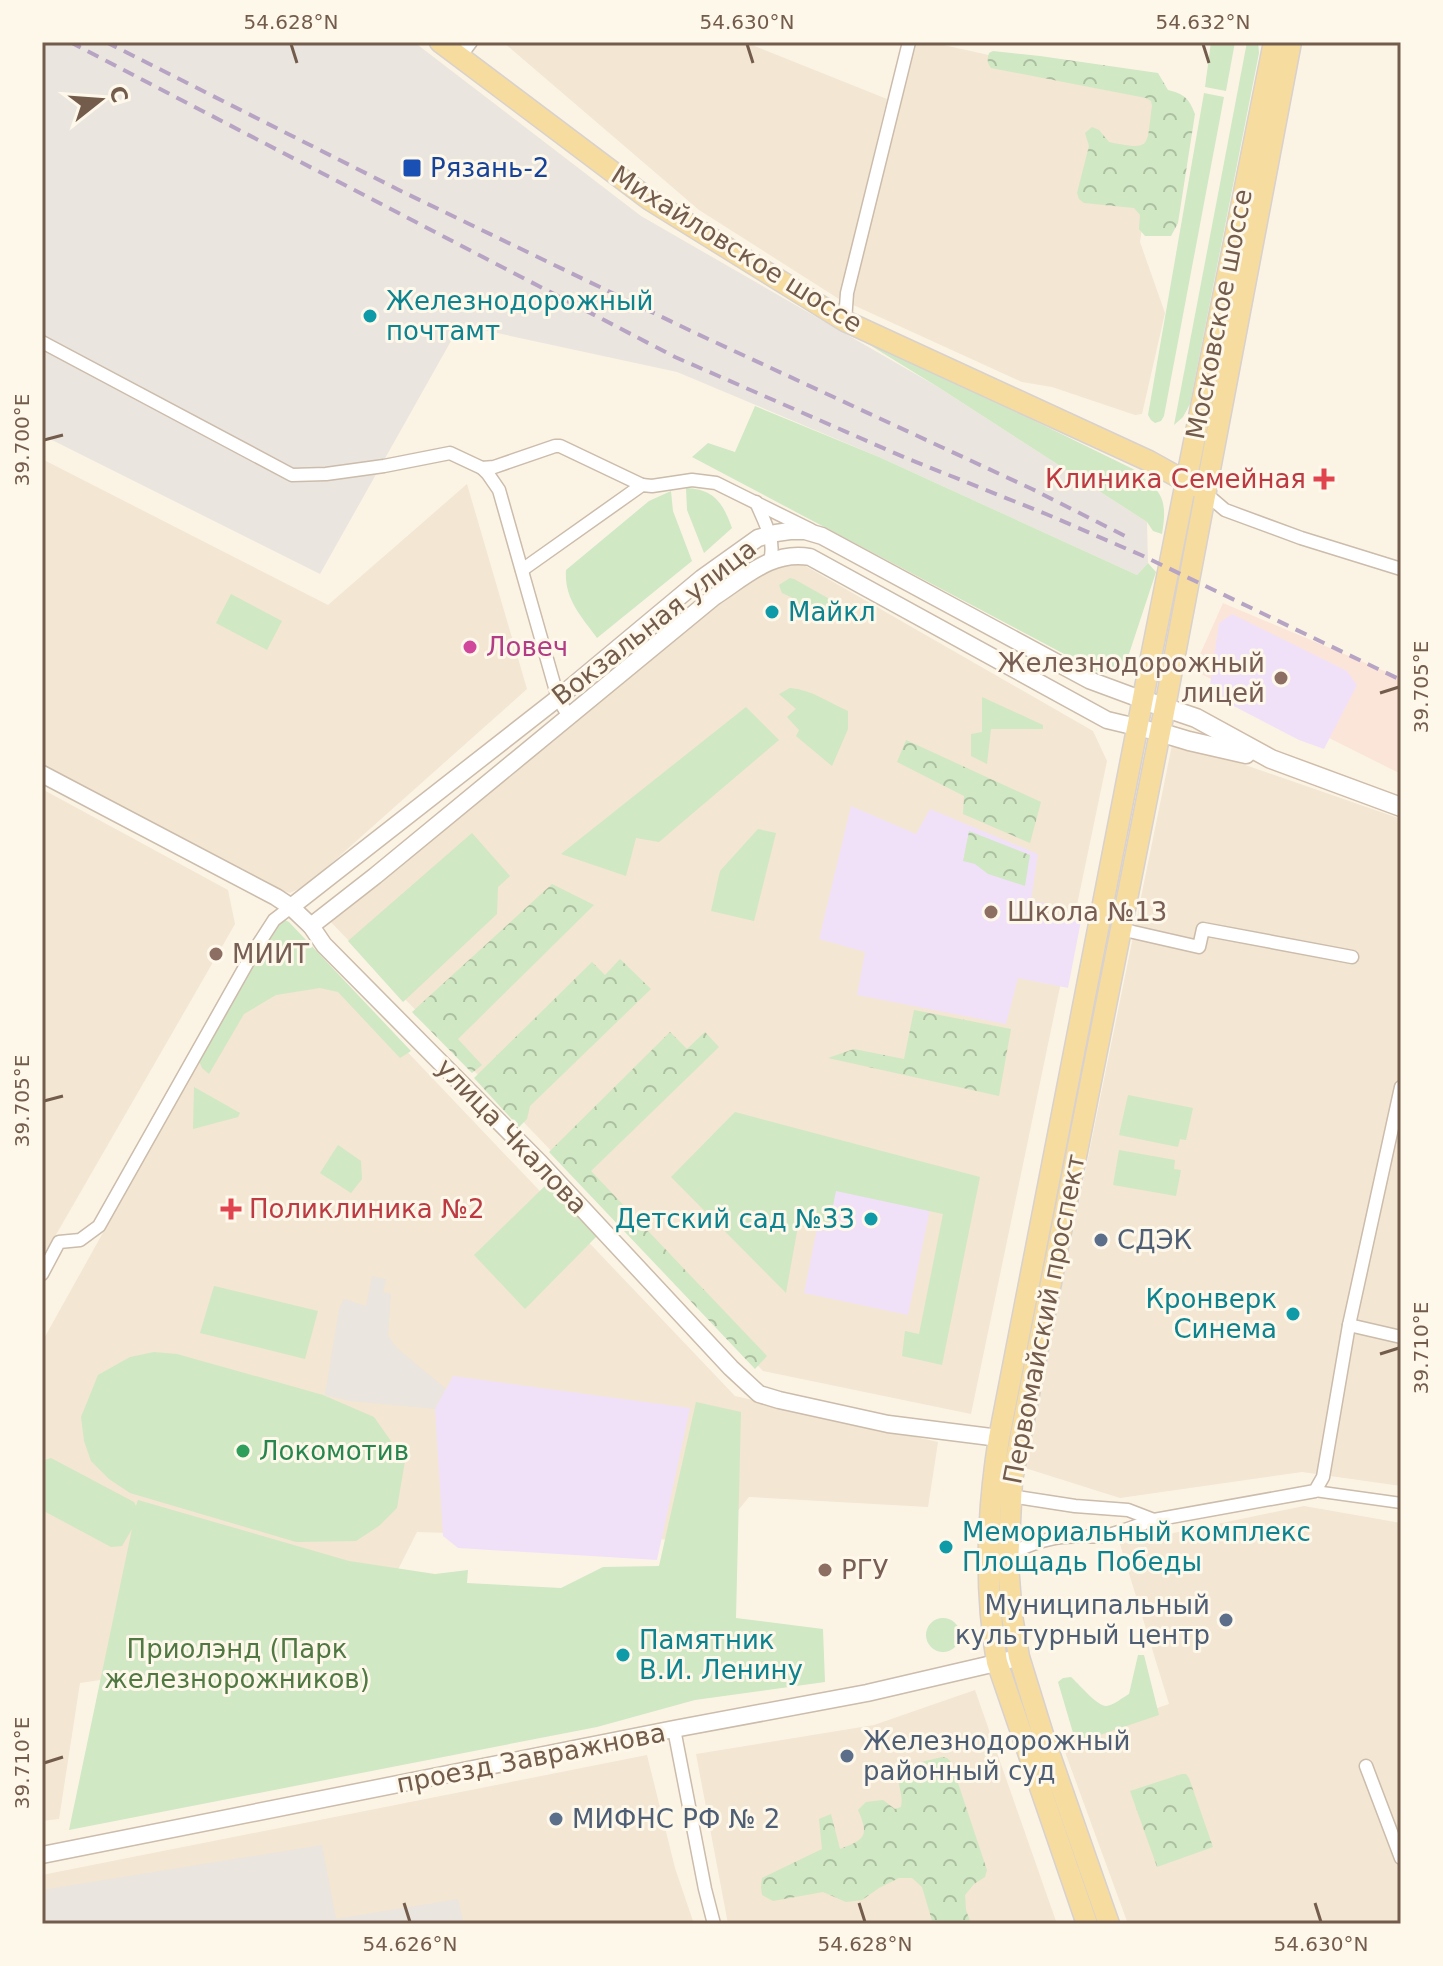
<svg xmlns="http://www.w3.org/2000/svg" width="1443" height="1966" font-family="'DejaVu Sans',sans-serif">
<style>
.residential{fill:#f3e6d3}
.commercial{fill:#fbe5d9}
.industrial{fill:#ebe5df}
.education{fill:#f1e1f8}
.green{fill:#d0e8c4}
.forest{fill:url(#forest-crowns)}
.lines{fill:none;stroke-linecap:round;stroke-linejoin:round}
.pedestrian-casing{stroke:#ccbcab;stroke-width:13}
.minor-casing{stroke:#ccbcab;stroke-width:15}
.tertiary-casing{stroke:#ccbcab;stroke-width:19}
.secondary-casing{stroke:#cfbca9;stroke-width:21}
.primary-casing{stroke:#d8d1cd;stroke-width:23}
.pedestrian{stroke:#fff;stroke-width:10}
.minor{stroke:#fff;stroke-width:12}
.tertiary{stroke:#fff;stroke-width:16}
.secondary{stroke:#fff;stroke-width:18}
.primary{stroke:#f7dca0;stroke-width:20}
.rail{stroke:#b7a4c4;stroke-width:4;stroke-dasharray:12 8;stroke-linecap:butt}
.ticks{fill:none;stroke:#735c4b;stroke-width:3}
.transit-dot{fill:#1a4fb4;stroke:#fef8eb;stroke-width:3}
.culture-dot{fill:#0f9aa8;stroke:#fef8eb;stroke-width:3}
.health-dot{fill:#e0444e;stroke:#fef8eb;stroke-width:3}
.hotel-dot{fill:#d1479c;stroke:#fef8eb;stroke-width:3}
.education-dot{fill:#8d6e63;stroke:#fef8eb;stroke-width:3}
.service-dot{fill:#5c6f8a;stroke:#fef8eb;stroke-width:3}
.leisure-dot{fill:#2e9e5b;stroke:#fef8eb;stroke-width:3}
.labels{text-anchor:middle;stroke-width:6;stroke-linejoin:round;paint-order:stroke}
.transit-label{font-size:26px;fill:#164399;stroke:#fef8eb;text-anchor:start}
.street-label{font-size:26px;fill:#735c4b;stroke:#fef8eb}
.culture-label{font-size:26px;fill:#0d838f;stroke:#fef8eb;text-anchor:start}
.health-label{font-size:26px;fill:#be3a42;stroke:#fef8eb;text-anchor:end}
.hotel-label{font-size:26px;fill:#b23c85;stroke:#fef8eb;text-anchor:start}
.education-label{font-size:26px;fill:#785e54;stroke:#fef8eb;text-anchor:start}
.service-label{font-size:26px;fill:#4e5e75;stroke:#fef8eb;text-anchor:start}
.leisure-label{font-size:26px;fill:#27864d;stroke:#fef8eb;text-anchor:start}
.park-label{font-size:26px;fill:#507843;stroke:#fef8eb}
.neatline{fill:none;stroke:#735c4b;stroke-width:3}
.ticks-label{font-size:20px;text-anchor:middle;fill:#735c4b}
</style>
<defs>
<pattern id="forest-crowns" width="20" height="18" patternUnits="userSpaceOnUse" patternTransform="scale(2)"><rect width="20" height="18" fill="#d0e8c4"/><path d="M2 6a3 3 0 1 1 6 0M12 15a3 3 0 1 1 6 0" fill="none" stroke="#adbfa1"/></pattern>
</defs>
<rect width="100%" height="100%" fill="#fbf4e5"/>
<g class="residential">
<polygon points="503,42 752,42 752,45 887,99 839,299 699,210"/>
<polygon points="916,42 930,42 993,56 1162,89 1140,242 1165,313 1142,414 1135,415 1052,387 1022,382 851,304"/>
<polygon points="42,459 328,605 467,484 527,689 307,885 290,893 277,889 42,764"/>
<polygon points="776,558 802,564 1093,731 1107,761 971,1414 763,1371 326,917"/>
<polygon points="1173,740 1401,819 1401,1486 1302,1472 1120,1498 1025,1468"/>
<polygon points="42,789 228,890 235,924 42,1259"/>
<polygon points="279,917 735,1396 938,1442 928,1507 749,1497 713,1541 417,1532 362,1641 80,1683 59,1819 42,1821 42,1342"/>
<polygon points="1304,1506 1401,1523 1401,1924 1128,1924 1061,1741 1169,1704 1120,1544"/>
<polygon points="975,1690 1057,1924 728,1924 696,1754 874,1725"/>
<polygon points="647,1755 675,1868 694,1924 42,1924 42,1875"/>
</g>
<polygon class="commercial" points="1223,603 1401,678 1401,774 1193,670"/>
<g class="industrial">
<polygon points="42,42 414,42 641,216 938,387 1147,522 1148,563 1137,575 879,457 677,372 460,325 320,574 42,435"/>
<polygon points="372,1276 386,1279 383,1292 391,1294 388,1336 397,1348 446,1389 435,1409 350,1401 325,1395 339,1309 344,1299 366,1306"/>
<polygon points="322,1845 336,1919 458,1899 464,1924 42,1924 42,1890"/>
</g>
<g class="education">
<polygon points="1232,614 1347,671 1357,685 1324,749 1299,740 1224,701 1210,685 1219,623"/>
<polygon points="851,806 916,834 930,809 1038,854 1031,901 1044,903 1046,914 1081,921 1068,988 1018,978 1006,1024 857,995 865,952 819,939"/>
<polygon points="833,1149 938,1171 908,1315 804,1293"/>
<polygon points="453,1376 690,1408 657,1560 458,1548 443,1536 435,1409"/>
</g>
<g class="green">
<polygon points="1211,42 1235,42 1226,91 1205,87"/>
<polygon points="1247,42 1258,42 1259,53 1190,404 1183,417 1174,425"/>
<polygon points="1204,93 1224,97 1164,416 1161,421 1155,423 1151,420 1148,415"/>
<path d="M834,323l299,146c29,23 35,28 29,65l-9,-3 -6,-9 -209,-135z"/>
<polygon points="755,406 879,457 1137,575 1148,563 1156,572 1129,654 1113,672 1102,674 692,457 708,443 735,452"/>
<path d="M686,488c28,1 37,15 46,40l-28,25 -17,-43z"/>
<path d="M671,491l2,20 19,50 -95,77c-16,-22 -33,-39 -31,-68l83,-69z"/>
<polygon points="790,578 794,579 865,619 801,618 802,608 795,599 782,593 779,585"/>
<polygon points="231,594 282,621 267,650 216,623"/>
<path d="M790,688c20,1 40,15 58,23v18l-16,37 -36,-30 3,-6 -12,-13 9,-8 -17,-15z"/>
<polygon points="982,697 1043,725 1043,729 991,729 987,764 971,756 971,734 982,732"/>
<polygon points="746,707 779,740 659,842 636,838 626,876 561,854"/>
<polygon points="758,829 776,833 754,921 711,911 720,871"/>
<polygon points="472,833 510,876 498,887 497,914 403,1002 348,941"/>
<polygon points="283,919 289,922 411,1051 400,1058 338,992 320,988 276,995 244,1014 209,1074 202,1068 198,1059 269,930"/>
<polygon points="194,1087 240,1113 238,1117 193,1129"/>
<polygon points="1128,1095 1193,1108 1186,1140 1180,1139 1178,1147 1119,1135"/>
<polygon points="735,1112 980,1177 942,1365 902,1356 905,1331 919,1334 943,1214 836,1191 828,1231 798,1226 786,1293 671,1177"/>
<polygon points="338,1145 361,1161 362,1179 351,1193 320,1173"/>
<polygon points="1119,1150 1175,1160 1174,1169 1181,1170 1176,1196 1113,1185"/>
<polygon points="547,1184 597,1236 525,1309 474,1255"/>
<polygon points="214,1286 318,1311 305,1359 200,1333"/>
<polygon points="154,1352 177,1354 323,1395 374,1417 405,1461 397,1508 379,1526 356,1541 296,1542 130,1493 109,1479 91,1461 84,1441 81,1417 98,1375 130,1357"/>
<polygon points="696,1402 741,1412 736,1618 823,1629 825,1682 695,1700 597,1727 69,1830 132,1529 122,1546 111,1547 42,1510 42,1461 51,1458 134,1502 136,1506 138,1500 349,1561 435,1574 468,1570 467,1583 561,1588 603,1567 659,1566"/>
<circle cx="943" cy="1635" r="17"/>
<path d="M1138,1655h6l15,60 -83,28 -18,-61 5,-4 8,-1c7,6 26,29 35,29 7,0 17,-9 23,-12z"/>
</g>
<g class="forest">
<path d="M993,51l47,5 118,17 10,17c16,4 21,8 27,24l-17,109 -7,13h-26l-6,-7 1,-14 -6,-7 -50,-5 -5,-4 -2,-6 12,-47 -4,-13 7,-6 7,3 10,12c44,9 37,5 43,-36l-1,-5 -5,-3 -155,-30c-4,-5 -4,-8 -2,-15z"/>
<polygon points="906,740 1041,802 1030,843 963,814 964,796 897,762"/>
<polygon points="969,831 1030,855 1025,886 988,874 975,864 963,861"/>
<polygon points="552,884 594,905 458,1039 482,1065 472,1073 412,1012"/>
<polygon points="620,959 651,989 530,1106 527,1119 519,1127 474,1078 592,962 605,975"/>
<polygon points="914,1010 1011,1029 999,1096 828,1058 854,1049 904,1059"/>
<polygon points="670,1032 687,1049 705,1032 719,1047 591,1171 767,1356 755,1369 549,1152"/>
<path d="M942,1757l5,1 4,4 36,108 -2,7 -11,7 -9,11 1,15 5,14h-38l-11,-37 -10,-9h-13l-20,10 -17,12 -16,2 -23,-10 -50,9 -11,-6 -1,-8 1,-9 60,-29 -3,-30 12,-5 9,35c24,-9 30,-12 18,-39l8,-8 17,-2 12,9 6,-2c3,-13 -5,-24 -3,-37l3,-3z"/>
<polygon points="1182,1774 1186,1774 1189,1778 1213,1847 1157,1867 1130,1791"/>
</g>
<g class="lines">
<g class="pedestrian-casing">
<polyline id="pedestrian" points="1315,1491 1401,1503"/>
</g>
<g class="minor-casing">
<g id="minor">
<polyline points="459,58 471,42"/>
<polyline points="845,321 847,293 909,42"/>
<polyline points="42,342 292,475 326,474 384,466 450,453 482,468"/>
<polyline points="1204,492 1225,510 1301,538 1401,569"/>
<path d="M756,502c8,19 20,39 14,58"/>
<polyline points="522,570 642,485 652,486 692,480 716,483 811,530"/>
<polyline points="569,717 558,698 499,490 488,474 482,468 494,467 555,446 560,446 642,485"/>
<polyline points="1120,929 1199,947 1203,929 1352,957"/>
<polyline points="42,1274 59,1242 80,1240 99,1226 254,951 274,920 291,907"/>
<polyline points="1349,1325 1401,1337"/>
<polyline points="1010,1496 1075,1506 1128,1510 1154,1520"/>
<path d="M1008,1554c17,-7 35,-15 54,-17 17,-2 34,2 50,-3 15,-4 28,-10 42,-14l161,-29 8,-14 26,-152 52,-238"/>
<polyline points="674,1729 705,1889 714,1924"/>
<polyline points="1366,1766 1401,1858"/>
</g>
</g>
<g class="tertiary-casing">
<g id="tertiary">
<polyline points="42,774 276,897 291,907 311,926 324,945 540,1163 731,1368 759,1394 779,1400 888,1424 999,1438"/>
<polyline points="291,907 558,698 702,578 758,538 776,533 790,531 805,531 822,536 1089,680 1143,700"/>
<path d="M311,926l64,-50 339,-279c31,-20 58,-47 96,-40l297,163 42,10"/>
<polyline points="42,1855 674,1729 867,1693 1009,1660"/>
</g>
</g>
<g class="secondary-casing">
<g id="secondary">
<polyline points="1143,700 1196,718 1271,759 1401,807"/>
<polyline points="1159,732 1189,741 1246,754"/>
</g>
</g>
<g class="primary-casing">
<g id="primary">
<polyline points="440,42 650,200 845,321 1149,461 1194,486"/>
<path d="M1087,1924l-90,-262c-13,-75 -10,-149 2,-224l151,-776 124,-620"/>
<polyline points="1109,1924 1045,1741 1019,1657 1012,1616 1008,1565 1012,1480 1165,707 1291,42"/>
</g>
</g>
<use href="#pedestrian" class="pedestrian"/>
<use href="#minor" class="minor"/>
<use href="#tertiary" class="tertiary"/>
<use href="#secondary" class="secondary"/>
<use href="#primary" class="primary"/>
<g class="rail">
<polyline points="70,42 675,357 906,458 1046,514 1141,555 1401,680"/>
<polyline points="106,42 403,192 691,331 1032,489 1131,539"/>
</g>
</g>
<path class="ticks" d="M291,44l6,19M747,44l6,19M1203,44l6,19M44,440l19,-5M1380,693l19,-6M44,1101l19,-5M1380,1354l19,-6M44,1763l19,-6M404,1903l6,19M859,1903l6,19M1315,1903l6,19"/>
<rect class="transit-dot" x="402" y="158" width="20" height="20" rx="4"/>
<g class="culture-dot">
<circle cx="370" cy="316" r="8"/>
<circle cx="772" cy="612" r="8"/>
<circle cx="871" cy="1219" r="8"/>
<circle cx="1293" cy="1314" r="8"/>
<circle cx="946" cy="1547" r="8"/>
<circle cx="623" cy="1655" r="8"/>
</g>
<g class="health-dot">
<path d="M1320 467h8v8h8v8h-8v8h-8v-8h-8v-8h8z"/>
<path d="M227 1197h8v8h8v8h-8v8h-8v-8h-8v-8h8z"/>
</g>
<circle class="hotel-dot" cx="470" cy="647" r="8"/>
<g class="education-dot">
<circle cx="1281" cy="678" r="8"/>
<circle cx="991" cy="912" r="8"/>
<circle cx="216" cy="954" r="8"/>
<circle cx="825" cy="1570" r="8"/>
</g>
<g class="service-dot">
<circle cx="1101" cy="1240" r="8"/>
<circle cx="1226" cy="1620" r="8"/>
<circle cx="847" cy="1756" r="8"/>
<circle cx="556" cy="1819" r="8"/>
</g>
<circle class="leisure-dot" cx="243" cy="1451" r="8"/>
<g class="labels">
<g class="transit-label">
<text x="430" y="177">Рязань-2</text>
</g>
<g class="street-label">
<text transform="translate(737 249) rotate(32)" y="9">Михайловское шоссе</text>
<text transform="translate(1219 314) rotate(-79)" y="9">Московское шоссе</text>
<text transform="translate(654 622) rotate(-38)" y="9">Вокзальная улица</text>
<text transform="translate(512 1136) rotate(46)" y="9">улица Чкалова</text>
<text transform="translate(1044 1319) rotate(-79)" y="9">Первомайский проспект</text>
<text transform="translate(531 1758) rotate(-11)" y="9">проезд Завражнова</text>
</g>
<g class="culture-label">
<text x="386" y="310">Железнодорожный<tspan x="386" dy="30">почтамт</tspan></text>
<text x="788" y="621">Майкл</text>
<text x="855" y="1228" text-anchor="end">Детский сад №33</text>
<text x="1277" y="1308" text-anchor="end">Кронверк<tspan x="1277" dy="30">Синема</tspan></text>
<text x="962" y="1541">Мемориальный комплекс<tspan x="962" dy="30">Площадь Победы</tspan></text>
<text x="639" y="1649">Памятник<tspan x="639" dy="30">В.И. Ленину</tspan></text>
</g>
<g class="health-label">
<text x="1306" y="488">Клиника Семейная</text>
<text x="249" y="1218" text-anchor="start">Поликлиника №2</text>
</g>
<g class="hotel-label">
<text x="486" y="656">Ловеч</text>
</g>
<g class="education-label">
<text x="1265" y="672" text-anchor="end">Железнодорожный<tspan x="1265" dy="30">лицей</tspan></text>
<text x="1007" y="921">Школа №13</text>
<text x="232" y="963">МИИТ</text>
<text x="841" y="1579">РГУ</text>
</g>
<g class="service-label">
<text x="1117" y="1249">СДЭК</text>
<text x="1210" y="1614" text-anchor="end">Муниципальный<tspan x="1210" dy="30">культурный центр</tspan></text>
<text x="863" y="1750">Железнодорожный<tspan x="863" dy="30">районный суд</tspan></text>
<text x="572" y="1828">МИФНС РФ № 2</text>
</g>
<g class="leisure-label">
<text x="259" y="1460">Локомотив</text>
</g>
<g class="park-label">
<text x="237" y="1658">Приолэнд (Парк<tspan x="237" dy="30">железнорожников)</tspan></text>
</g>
</g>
<rect width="1443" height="1966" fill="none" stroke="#fef8eb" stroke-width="88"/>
<g transform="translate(100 100) rotate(73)" stroke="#fef8eb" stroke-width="6" paint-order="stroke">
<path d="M0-6L14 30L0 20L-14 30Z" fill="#735c4b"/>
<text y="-12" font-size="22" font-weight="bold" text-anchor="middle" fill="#735c4b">С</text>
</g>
<rect x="44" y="44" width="1355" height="1878" class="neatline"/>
<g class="ticks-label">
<text x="291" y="29">54.628°N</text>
<text x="747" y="29">54.630°N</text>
<text x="1203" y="29">54.632°N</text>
<text transform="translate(22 440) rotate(-90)" y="7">39.700°E</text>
<text transform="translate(1421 687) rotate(-90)" y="7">39.705°E</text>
<text transform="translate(22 1101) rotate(-90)" y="7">39.705°E</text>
<text transform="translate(1421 1348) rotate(-90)" y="7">39.710°E</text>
<text transform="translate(22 1763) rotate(-90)" y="7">39.710°E</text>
<text x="410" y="1951">54.626°N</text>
<text x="865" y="1951">54.628°N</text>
<text x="1321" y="1951">54.630°N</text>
</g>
</svg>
